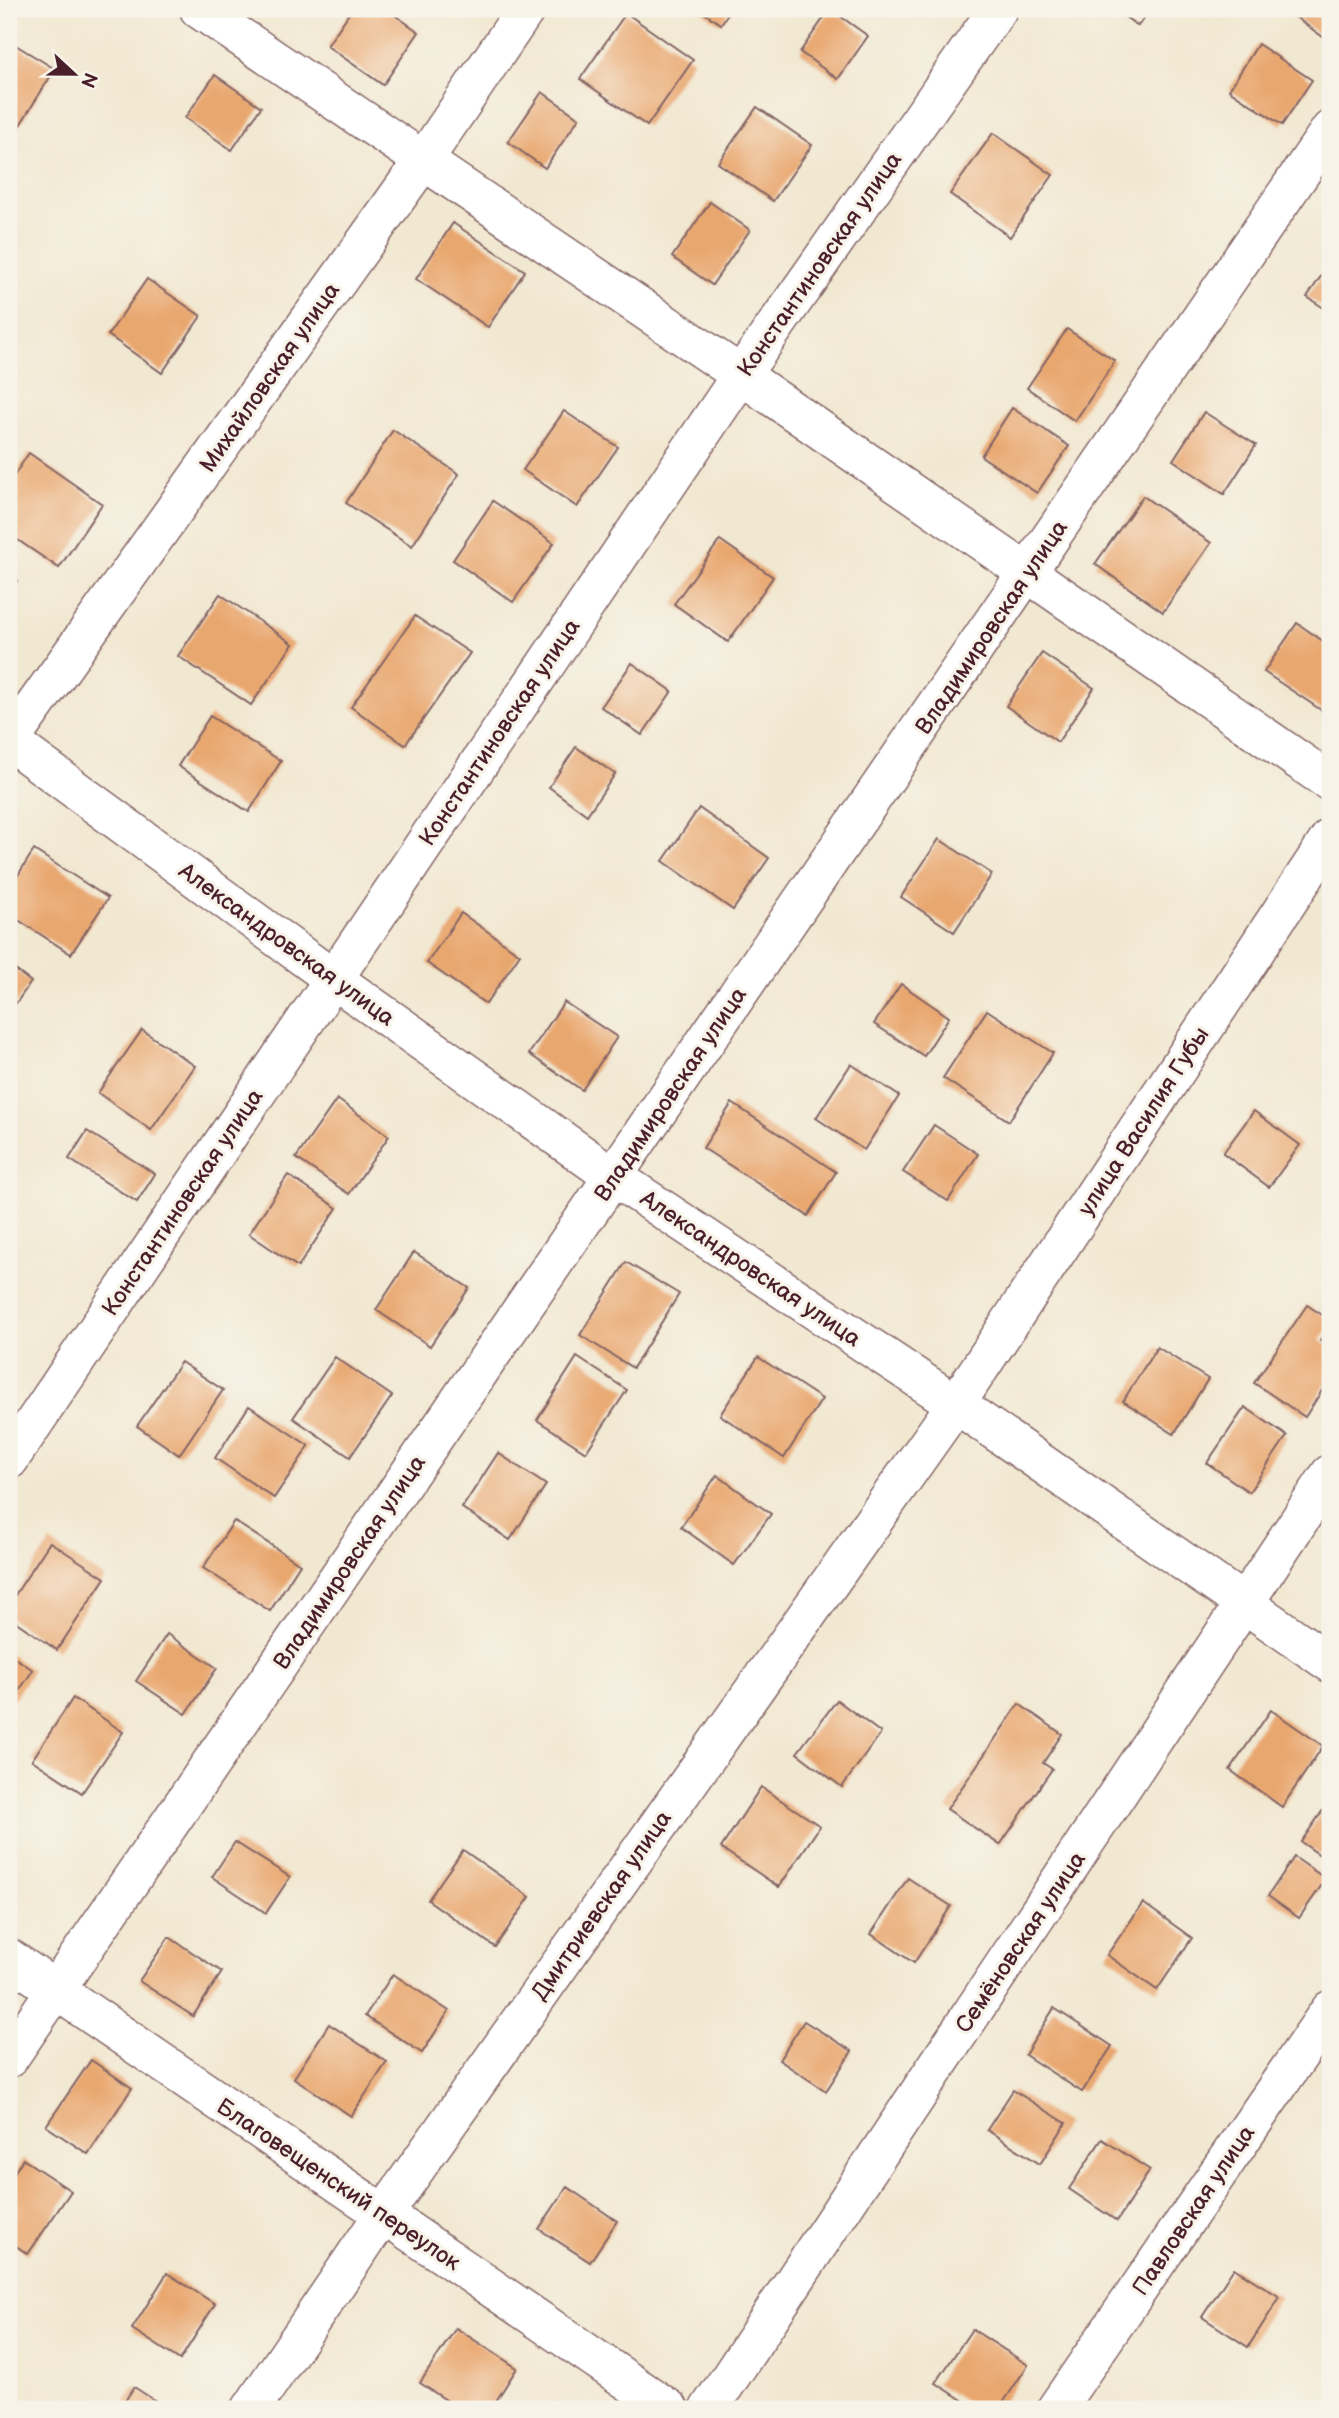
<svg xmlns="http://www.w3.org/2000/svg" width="1339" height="2418" font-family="'Balsamiq Sans',sans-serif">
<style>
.building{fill:#e9a76f}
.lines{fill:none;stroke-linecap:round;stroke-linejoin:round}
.minor-casing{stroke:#846565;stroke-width:41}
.minor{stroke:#fff;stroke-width:38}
.labels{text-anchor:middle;stroke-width:6;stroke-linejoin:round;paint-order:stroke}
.street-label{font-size:23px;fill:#4a1f2b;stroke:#f7f3e8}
</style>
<rect width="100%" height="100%" fill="#f7f3e8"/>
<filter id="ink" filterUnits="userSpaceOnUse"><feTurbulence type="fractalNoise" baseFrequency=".0143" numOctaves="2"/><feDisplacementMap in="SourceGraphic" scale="14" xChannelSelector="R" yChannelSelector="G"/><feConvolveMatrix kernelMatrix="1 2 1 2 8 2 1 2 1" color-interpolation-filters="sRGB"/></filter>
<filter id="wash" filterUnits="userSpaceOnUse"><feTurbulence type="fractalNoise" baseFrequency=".00686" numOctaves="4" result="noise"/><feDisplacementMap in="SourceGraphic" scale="28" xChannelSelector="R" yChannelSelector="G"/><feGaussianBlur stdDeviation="1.57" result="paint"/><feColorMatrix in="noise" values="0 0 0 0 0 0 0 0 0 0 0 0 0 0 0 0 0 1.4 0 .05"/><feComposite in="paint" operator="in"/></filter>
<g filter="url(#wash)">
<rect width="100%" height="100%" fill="#f1e8d1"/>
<g id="blocks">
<g class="building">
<polygon points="352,9 386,9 419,32 383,85 327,46"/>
<polygon points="698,9 731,9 721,24"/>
<polygon points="830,9 868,36 838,79 800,52"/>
<polygon points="1114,9 1150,9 1138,26"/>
<polygon points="1299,9 1330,9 1330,42 1294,16"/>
<polygon points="626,13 693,60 647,126 580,79"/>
<polygon points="9,41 55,69 20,125 9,118"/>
<polygon points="1258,44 1312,80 1282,125 1229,90"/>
<polygon points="215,75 261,107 232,150 185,118"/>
<polygon points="542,92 579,118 545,168 508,142"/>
<polygon points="757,107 812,145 773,201 718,163"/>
<polygon points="993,133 1053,175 1010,237 950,194"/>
<polygon points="710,202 750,230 712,285 672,257"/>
<polygon points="453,223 525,271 488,327 416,279"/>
<polygon points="1330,263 1330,312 1307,297"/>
<polygon points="147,279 201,316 162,373 108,335"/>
<polygon points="1067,329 1115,361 1075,421 1027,388"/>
<polygon points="1012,408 1069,446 1037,493 981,456"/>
<polygon points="564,411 618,447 577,507 523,470"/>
<polygon points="1204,412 1256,445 1224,494 1173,460"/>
<polygon points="393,430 459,474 412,546 346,503"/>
<polygon points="29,453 102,504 59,568 9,534 9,483"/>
<polygon points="1143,496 1211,543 1163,612 1095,564"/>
<polygon points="493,501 554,543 513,602 453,560"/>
<polygon points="720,540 773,577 728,642 674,604"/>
<polygon points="9,575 17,581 9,593"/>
<polygon points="220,594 293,644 251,705 178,656"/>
<polygon points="415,616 470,653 405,745 351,707"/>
<polygon points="1297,623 1330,646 1330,716 1264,672"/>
<polygon points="1042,653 1094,688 1058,742 1006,706"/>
<polygon points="632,663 672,691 642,735 601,707"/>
<polygon points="210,716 281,761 249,812 178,766"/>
<polygon points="576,747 615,774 587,815 549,787"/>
<polygon points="699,808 769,858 733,910 663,861"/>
<polygon points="939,839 992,874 954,932 901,897"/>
<polygon points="34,850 108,898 71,954 9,914 9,889"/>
<polygon points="461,913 520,954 486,1004 427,963"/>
<polygon points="9,965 31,982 9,1013"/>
<polygon points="901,984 949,1017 924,1056 874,1024"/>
<polygon points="564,1002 617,1037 582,1090 529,1054"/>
<polygon points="987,1010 1053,1053 1009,1121 943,1078"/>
<polygon points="142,1030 195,1066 151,1130 98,1093"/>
<polygon points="851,1064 899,1096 864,1150 816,1118"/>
<polygon points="337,1099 389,1136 349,1194 296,1158"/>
<polygon points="732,1103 836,1172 808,1216 703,1148"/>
<polygon points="1254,1111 1300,1145 1269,1187 1223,1153"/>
<polygon points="934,1125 978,1154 948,1201 903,1172"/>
<polygon points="87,1131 155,1174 137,1202 69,1159"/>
<polygon points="288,1175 337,1208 298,1267 249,1234"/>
<polygon points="414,1252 469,1288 430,1346 376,1310"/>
<polygon points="626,1262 679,1294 633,1368 580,1335"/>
<polygon points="1307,1305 1330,1320 1330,1325 1320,1340 1330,1347 1330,1378 1305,1417 1254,1383"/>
<polygon points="1157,1347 1208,1379 1174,1434 1123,1401"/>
<polygon points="335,1357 392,1396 350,1457 293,1418"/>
<polygon points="577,1357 627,1390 586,1452 537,1420"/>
<polygon points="758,1357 822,1399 784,1458 720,1415"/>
<polygon points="181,1362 223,1390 179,1455 137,1426"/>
<polygon points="249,1406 309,1446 274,1498 215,1458"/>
<polygon points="1245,1407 1287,1436 1249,1492 1207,1463"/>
<polygon points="498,1453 546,1485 510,1540 462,1508"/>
<polygon points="717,1475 771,1514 734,1565 681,1527"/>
<polygon points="234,1521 300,1564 270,1611 203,1568"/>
<polygon points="50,1542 105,1578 57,1650 9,1617 9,1604"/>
<polygon points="167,1634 217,1668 186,1714 136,1681"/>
<polygon points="9,1654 33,1670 9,1706"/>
<polygon points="73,1698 123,1732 82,1793 32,1760"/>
<polygon points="837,1700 881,1733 842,1787 797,1753"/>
<polygon points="1019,1704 1062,1734 1043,1763 1052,1769 1000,1845 947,1809"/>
<polygon points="1271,1710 1323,1746 1282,1807 1230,1770"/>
<polygon points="761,1787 820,1826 779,1887 721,1848"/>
<polygon points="1330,1800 1330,1862 1301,1842"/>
<polygon points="235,1842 290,1877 266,1913 212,1877"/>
<polygon points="463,1850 530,1897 495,1947 428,1900"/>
<polygon points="1294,1857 1326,1879 1299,1918 1268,1896"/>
<polygon points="908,1878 951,1906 914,1963 871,1934"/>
<polygon points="1143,1903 1192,1938 1157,1990 1107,1955"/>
<polygon points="169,1937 222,1972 193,2016 139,1981"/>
<polygon points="393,1974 449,2011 422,2053 365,2016"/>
<polygon points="1054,2008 1112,2046 1082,2092 1025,2055"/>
<polygon points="804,2021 852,2051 826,2091 779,2060"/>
<polygon points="329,2024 387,2062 351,2116 294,2078"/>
<polygon points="91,2060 132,2088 88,2154 46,2126"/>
<polygon points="1013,2090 1066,2123 1040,2164 987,2130"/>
<polygon points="1102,2139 1150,2170 1117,2221 1069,2189"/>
<polygon points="23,2159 71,2191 28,2254 9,2241 9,2181"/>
<polygon points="567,2187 617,2221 590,2262 539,2229"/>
<polygon points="1234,2268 1280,2297 1248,2347 1202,2317"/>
<polygon points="167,2273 215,2304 180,2360 132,2329"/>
<polygon points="456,2328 517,2368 491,2409 460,2409 420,2383"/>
<polygon points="972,2329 1028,2365 999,2409 976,2409 936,2383"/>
<polygon points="134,2387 168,2409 120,2409"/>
</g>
</g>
</g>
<g filter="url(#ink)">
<use href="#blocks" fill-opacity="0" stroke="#846565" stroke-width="2"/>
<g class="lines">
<g class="minor-casing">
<g id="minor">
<polyline points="199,9 741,375 1330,782"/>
<polyline points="9,741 332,978 614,1177 956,1404 1330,1663"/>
<polyline points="9,742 423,161 526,9"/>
<polyline points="9,1460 741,375 998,9"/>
<polyline points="9,1958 669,2409"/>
<polyline points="9,2058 1330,130"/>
<polyline points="251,2409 383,2215 956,1404 1330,838"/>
<polyline points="709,2409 1330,1474"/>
<polyline points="1056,2409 1330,2010"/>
</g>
</g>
<use href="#minor" class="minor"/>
</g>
</g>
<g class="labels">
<g class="street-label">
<text transform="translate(819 264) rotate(-55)" y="8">Константиновская улица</text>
<text transform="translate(269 377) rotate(-55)" y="8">Михайловская улица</text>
<text transform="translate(991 627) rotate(-56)" y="8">Владимировская улица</text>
<text transform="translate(499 732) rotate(-56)" y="8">Константиновская улица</text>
<text transform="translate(287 944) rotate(36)" y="8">Александровская улица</text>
<text transform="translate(670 1094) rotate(-56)" y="8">Владимировская улица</text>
<text transform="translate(1143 1121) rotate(-57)" y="8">улица Василия Губы</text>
<text transform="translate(182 1202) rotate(-56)" y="8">Константиновская улица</text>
<text transform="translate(751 1268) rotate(34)" y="8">Александровская улица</text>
<text transform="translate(349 1562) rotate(-56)" y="8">Владимировская улица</text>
<text transform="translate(601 1905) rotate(-55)" y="8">Дмитриевская улица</text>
<text transform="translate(1020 1942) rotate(-56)" y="8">Семёновская улица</text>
<text transform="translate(339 2184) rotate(34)" y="8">Благовещенский переулок</text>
<text transform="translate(1193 2210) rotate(-56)" y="8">Павловская улица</text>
</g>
</g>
<rect width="1339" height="2418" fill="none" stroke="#f7f3e8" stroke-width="35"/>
<g transform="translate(74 74) rotate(112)" stroke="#f7f3e8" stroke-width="5" paint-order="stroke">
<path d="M0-5L12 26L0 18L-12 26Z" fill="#4a1f2b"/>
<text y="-10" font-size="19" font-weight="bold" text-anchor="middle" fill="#4a1f2b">N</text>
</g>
</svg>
